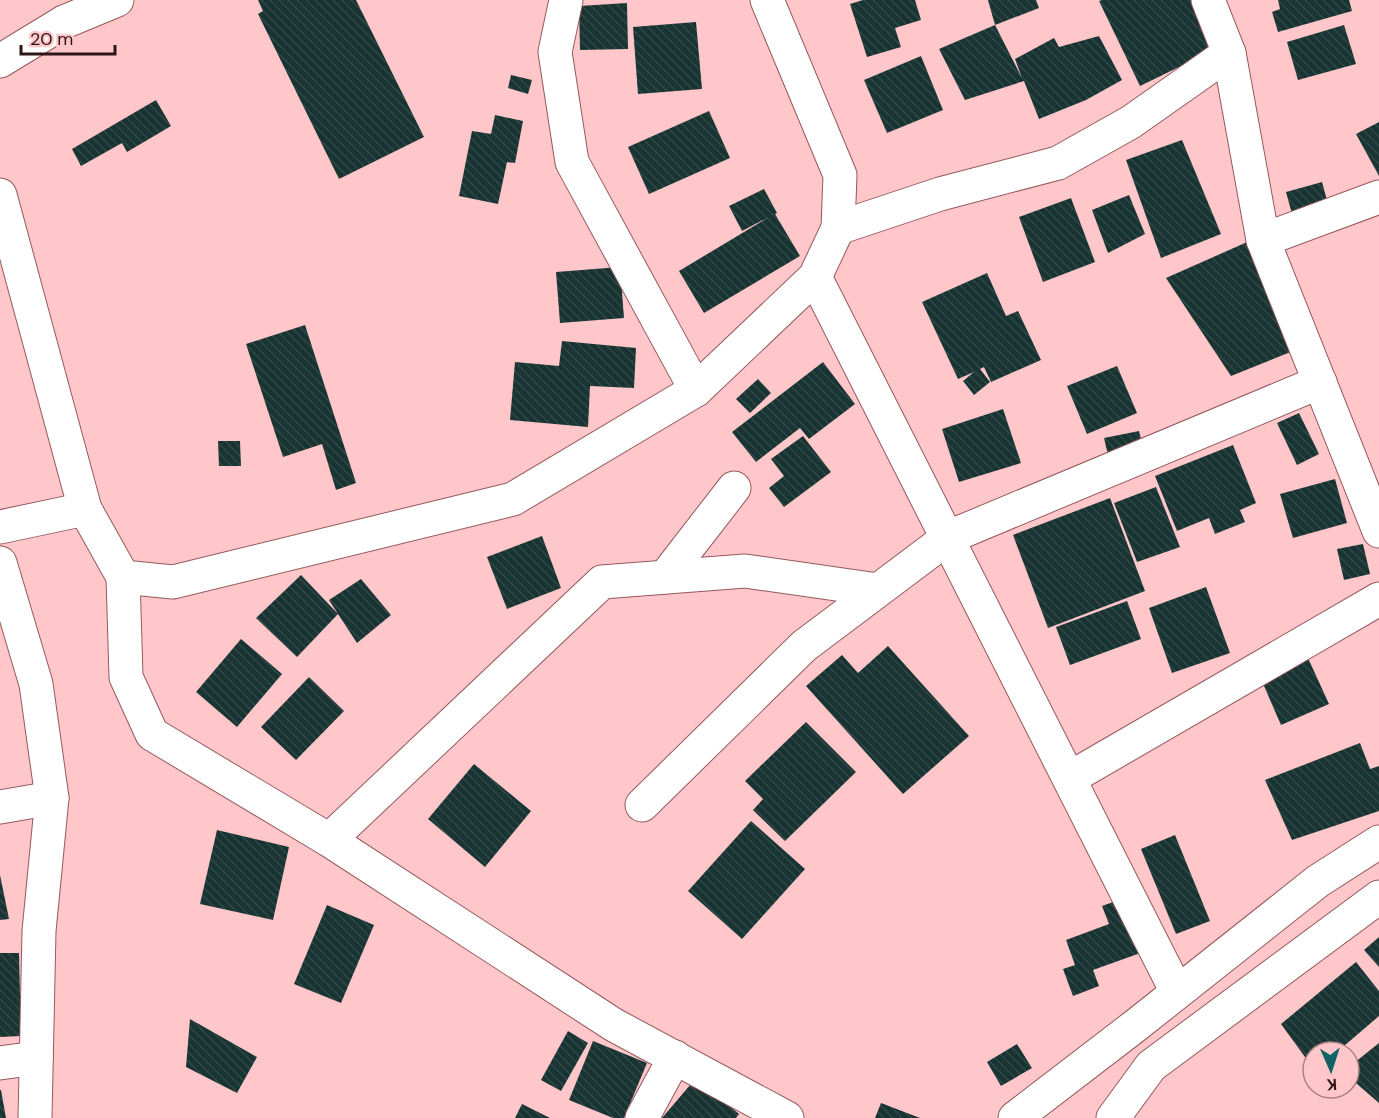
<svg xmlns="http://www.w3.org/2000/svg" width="1379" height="1118" font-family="'DM Sans',sans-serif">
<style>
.building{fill:url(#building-back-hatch)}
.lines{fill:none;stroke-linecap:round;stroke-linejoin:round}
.minor-casing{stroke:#95595d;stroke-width:35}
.secondary-casing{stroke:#95595d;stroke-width:35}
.minor{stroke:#fff;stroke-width:33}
.secondary{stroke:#fff;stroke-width:33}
</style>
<defs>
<pattern id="building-back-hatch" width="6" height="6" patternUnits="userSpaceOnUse" patternTransform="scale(1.5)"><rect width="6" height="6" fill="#183433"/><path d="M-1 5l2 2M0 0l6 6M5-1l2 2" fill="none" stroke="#314847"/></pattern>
</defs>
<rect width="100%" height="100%" fill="#ffc7c9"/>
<g class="building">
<polygon points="258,0 356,0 424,137 339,179 258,14 263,11"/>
<polygon points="863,0 915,0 921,20 895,28 901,47 867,57 850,4"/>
<polygon points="988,0 1036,0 1039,8 995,25"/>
<polygon points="1102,0 1196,0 1218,48 1140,86 1099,1"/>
<polygon points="1278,0 1349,0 1352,11 1278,32 1272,12 1280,9"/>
<polygon points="627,3 628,49 580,50 579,6"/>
<polygon points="696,22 702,89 638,94 633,27"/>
<polygon points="995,25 1022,78 1015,59 1054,38 1059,47 1099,36 1122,80 1086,100 1039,119 1024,81 965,100 939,49"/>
<polygon points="1344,25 1356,64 1298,80 1287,42"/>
<polygon points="921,56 943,110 887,133 864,80"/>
<polygon points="511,75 532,80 528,94 508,88"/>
<polygon points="156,100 171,126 127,152 122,143 81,166 72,149"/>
<polygon points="709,111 730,158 649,194 628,147"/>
<polygon points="495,115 523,121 515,163 507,162 498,204 459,196 472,131 491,134"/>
<polygon points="1379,122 1379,176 1356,134"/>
<polygon points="1182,140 1221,234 1161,258 1126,160"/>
<polygon points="1322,182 1328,204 1292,214 1286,192"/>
<polygon points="764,189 777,213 775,214 800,256 704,313 679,271 769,217 742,231 729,206"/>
<polygon points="1129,195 1145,234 1108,253 1092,210"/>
<polygon points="1071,198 1095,262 1043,282 1019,217"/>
<polygon points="1254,239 1298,349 1231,376 1166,278"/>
<polygon points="620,267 624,318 560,323 556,272"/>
<polygon points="987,273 1006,316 1018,311 1041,360 991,382 984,367 980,369 990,382 974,395 963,381 974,372 958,379 922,302"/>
<polygon points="305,325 356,483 336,490 322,444 283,457 246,344"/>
<polygon points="562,341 636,348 634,388 590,386 588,427 510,420 515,362 559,366"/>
<polygon points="823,362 855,404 809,439 800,428 756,462 732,432"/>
<polygon points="1117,366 1137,413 1087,434 1067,386"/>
<polygon points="758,379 771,393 750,413 736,399"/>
<polygon points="1003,409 1021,463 959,482 942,429"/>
<polygon points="1299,413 1319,454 1297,465 1277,423"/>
<polygon points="1139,431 1143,447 1108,455 1104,438"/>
<polygon points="803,436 831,472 784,507 769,488 784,476 771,459"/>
<polygon points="218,441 240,441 241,466 219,466"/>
<polygon points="1233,445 1256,503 1240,510 1245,522 1215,534 1209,518 1177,531 1155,476"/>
<polygon points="1335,479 1347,523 1293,538 1280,494"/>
<polygon points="1156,487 1180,547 1137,562 1114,503"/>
<polygon points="1110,498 1145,591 1048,628 1013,535"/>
<polygon points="542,536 561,588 507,609 487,557"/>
<polygon points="1363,544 1370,574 1344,580 1337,549"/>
<polygon points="301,575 338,614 329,600 361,579 391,615 357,643 338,614 297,657 256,618"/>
<polygon points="1206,587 1230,653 1172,673 1149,608"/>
<polygon points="1127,601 1141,639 1070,665 1056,627"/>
<polygon points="241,639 282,674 237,727 196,692"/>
<polygon points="888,646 969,736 903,794 806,686 842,655 858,673"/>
<polygon points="1308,658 1329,704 1281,725 1261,679"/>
<polygon points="309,677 344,711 296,760 261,727"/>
<polygon points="806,722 856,772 785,841 753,810 763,799 745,781"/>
<polygon points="1360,743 1370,769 1379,766 1379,811 1292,840 1265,780"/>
<polygon points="474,764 531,811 485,867 428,819"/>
<polygon points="751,821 805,869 742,939 688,891"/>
<polygon points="217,830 289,847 273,920 200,904"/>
<polygon points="1175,835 1210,921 1176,934 1141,849"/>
<polygon points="0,875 9,919 0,920"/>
<polygon points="1127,897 1146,951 1093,970 1099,986 1073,996 1063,969 1075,965 1066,940 1109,924 1102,906"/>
<polygon points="327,905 374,925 341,1003 294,984"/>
<polygon points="1379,937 1379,967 1364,950"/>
<polygon points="0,953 19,953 21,1036 0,1037"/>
<polygon points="1356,962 1379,991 1379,1016 1337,1052 1313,1052 1313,1068 1281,1024"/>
<polygon points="190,1019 257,1057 237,1093 186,1067"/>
<polygon points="568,1031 588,1043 561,1091 541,1080"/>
<polygon points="593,1041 647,1063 624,1118 613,1118 569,1100"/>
<polygon points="1379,1043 1379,1103 1349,1077 1349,1067"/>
<polygon points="1017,1044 1032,1068 1001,1086 987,1062"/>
<polygon points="696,1078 739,1114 736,1118 662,1118"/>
<polygon points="0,1090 1,1090 6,1118 0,1118"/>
<polygon points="881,1103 920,1118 875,1118"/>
<polygon points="522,1104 550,1118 515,1118"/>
</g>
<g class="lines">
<g class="minor-casing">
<g id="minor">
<polyline points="566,0 555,52 572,162 696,390"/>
<polyline points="1208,0 1229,53 1263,240 1379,531"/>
<polyline points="0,61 64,22 117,0"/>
<polyline points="0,195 85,509 123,577 173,582 513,499 696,390 815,277 838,228 840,175 767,0"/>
<polyline points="838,228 940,194 1058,163 1131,122 1229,53"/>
<polyline points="1263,240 1379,197"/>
<polyline points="815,277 1177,992"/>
<polyline points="0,527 85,509"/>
<polyline points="0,563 36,684 52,798 39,931 35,1118"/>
<polyline points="123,577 126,677 152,734 329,840 602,582 745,571 878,590"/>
<polyline points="665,577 734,488"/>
<polyline points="1070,778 1379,599"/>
<polyline points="642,805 804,646 949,537 1320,382"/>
<polyline points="0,807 52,798"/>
<polyline points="329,840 614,1025 787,1118"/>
<polyline points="0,1063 36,1058"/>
<polyline points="642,1118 675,1057"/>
</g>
</g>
<g class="secondary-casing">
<g id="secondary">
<polyline points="1015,1118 1135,1026 1318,881 1379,842"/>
<polyline points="1113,1118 1151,1066 1379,897"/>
</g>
</g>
<use href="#minor" class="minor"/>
<use href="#secondary" class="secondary"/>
</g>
<g transform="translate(1331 1070) rotate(177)"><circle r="28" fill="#ffc7c9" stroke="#ab8082" stroke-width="1.5"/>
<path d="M0-4.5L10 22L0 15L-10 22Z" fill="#146364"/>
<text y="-9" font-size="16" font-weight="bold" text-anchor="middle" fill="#2e1618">K</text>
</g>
<path d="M21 45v9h94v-9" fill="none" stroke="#2e1618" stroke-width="3"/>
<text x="30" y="45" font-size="18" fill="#2e1618" stroke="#ffc7c9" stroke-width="4.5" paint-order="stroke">20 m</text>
</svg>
